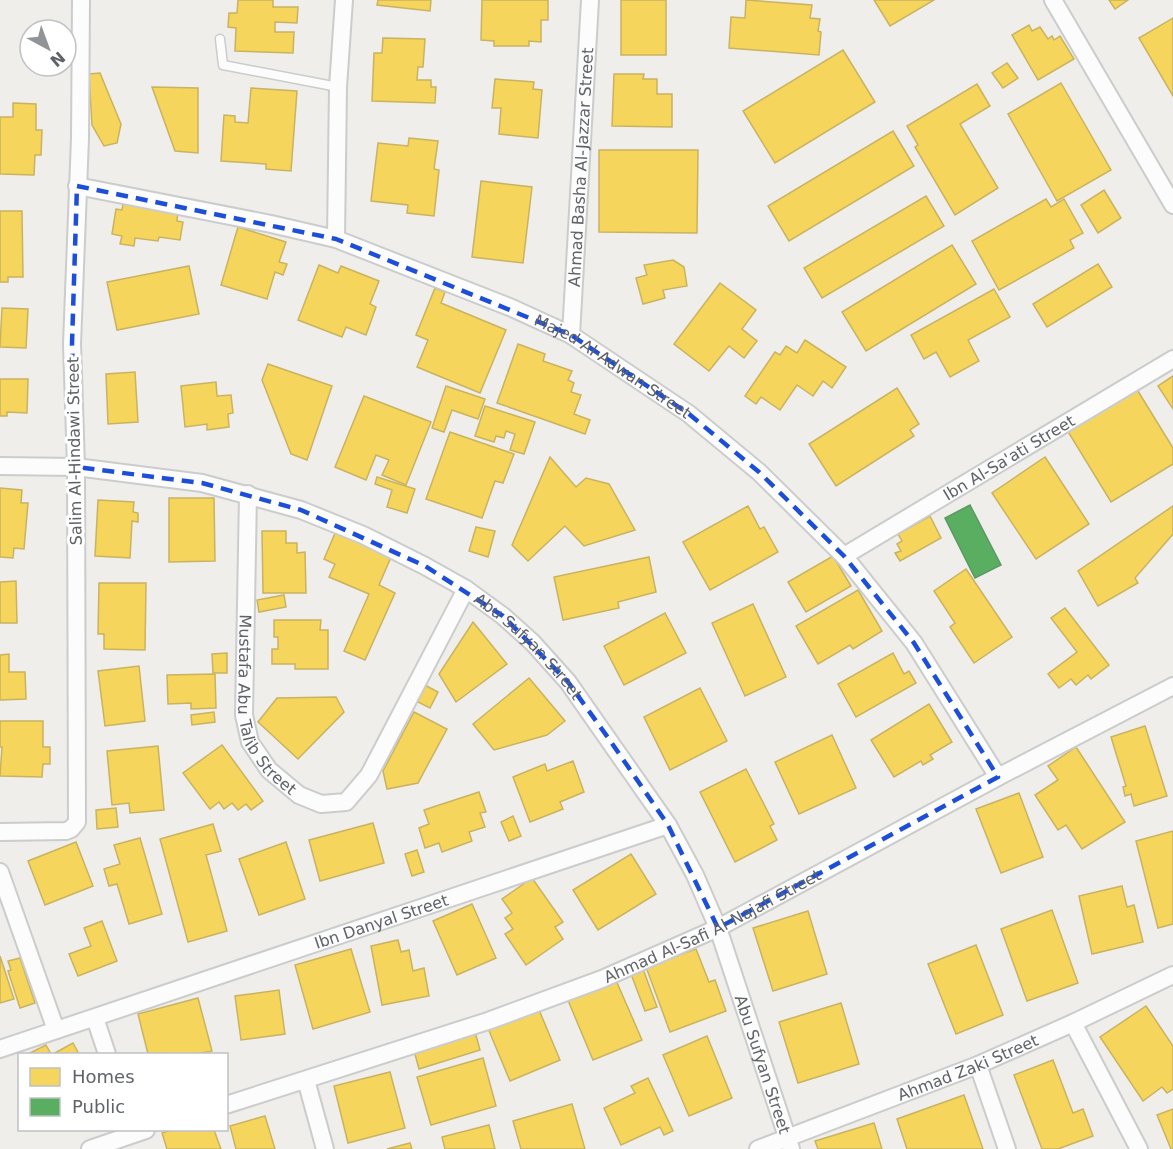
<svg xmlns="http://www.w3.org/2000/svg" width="1173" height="1149" font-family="'DejaVu Sans',sans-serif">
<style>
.homes{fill:#f6d55c;stroke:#c9b360;stroke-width:1.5}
.public{fill:#5aae61;stroke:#5c9863;stroke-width:1.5}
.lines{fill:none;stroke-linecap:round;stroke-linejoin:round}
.service-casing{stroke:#cbcccc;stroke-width:11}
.minor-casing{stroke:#cbcccc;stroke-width:20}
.service{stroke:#fdfcfc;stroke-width:8}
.minor{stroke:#fdfcfc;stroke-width:16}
.marked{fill:none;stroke:#1d4ed8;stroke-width:4.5;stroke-dasharray:12 8;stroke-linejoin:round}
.labels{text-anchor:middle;stroke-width:6;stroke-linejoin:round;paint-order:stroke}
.street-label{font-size:16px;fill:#5f6368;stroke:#fff}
</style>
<rect width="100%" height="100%" fill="#efeeea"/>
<g class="homes">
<polygon points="238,0 273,0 273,7 298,7 297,23 275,22 275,32 294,32 293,53 235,51 236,28 228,27 229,13 237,13"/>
<polygon points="378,0 431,0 430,11 377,5"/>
<polygon points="482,0 548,0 548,20 541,20 541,42 529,41 529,46 494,46 494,41 481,40"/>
<rect x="621" y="0" width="45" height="55"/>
<polygon points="746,0 812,5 810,18 820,19 818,31 821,32 819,55 729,48 731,17 745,18"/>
<polygon points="874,0 934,0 890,26"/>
<polygon points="1109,0 1128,0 1115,9"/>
<polygon points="1173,18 1173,96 1139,38"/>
<polygon points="1029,25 1032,31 1040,27 1048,39 1052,36 1054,40 1060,36 1074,59 1038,80 1012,35"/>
<polygon points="383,38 425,39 423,67 418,67 417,80 431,80 431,87 436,87 435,103 372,101 374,53 382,53"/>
<polygon points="843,50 875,102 775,163 743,111"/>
<polygon points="1007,63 1018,78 1003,88 992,73"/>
<polygon points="100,73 121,124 117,143 104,146 92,125 89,74"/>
<polygon points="614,74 644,74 643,79 657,79 657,94 672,94 672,127 612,126"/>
<polygon points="495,79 534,82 533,89 542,90 538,138 499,134 501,108 492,108"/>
<polygon points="1061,83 1111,170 1057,201 1008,114"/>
<polygon points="977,84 990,106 960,124 998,188 955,215 915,147 918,145 907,126"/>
<polygon points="152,87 198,88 198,153 175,151"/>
<polygon points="251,88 297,91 291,171 266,169 266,164 221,161 224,115 235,116 235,122 248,123"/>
<polygon points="13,103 36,104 36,130 42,130 41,155 35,155 34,175 0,174 0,117 13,117"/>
<polygon points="893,131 914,166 789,241 768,206"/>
<polygon points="409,138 438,141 434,169 439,170 434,216 407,213 408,205 371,201 378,143 408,146"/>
<polygon points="599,150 698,150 697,233 599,232"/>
<polygon points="481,181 532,187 523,263 472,257"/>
<polygon points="1104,190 1121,218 1098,233 1081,205"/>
<polygon points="926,196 944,226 822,298 804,268"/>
<polygon points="1046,199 1051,207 1064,199 1083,233 1070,240 1074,248 999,290 972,241"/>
<polygon points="136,202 178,212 177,221 183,222 180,240 159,237 158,241 135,238 134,246 120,244 122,236 112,234 116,209 122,210 123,204 135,206"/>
<polygon points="0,211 22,211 23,277 8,277 8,282 0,282"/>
<polygon points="238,227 286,242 279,262 287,264 283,275 275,272 267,299 221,285"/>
<polygon points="952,245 976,284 866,351 842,312"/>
<polygon points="673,260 684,267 687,286 663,290 665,298 643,304 636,278 647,275 644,265"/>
<polygon points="1098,264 1112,287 1047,327 1033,304"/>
<polygon points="319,265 338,273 341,266 379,281 370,304 376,307 366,335 346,327 342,337 298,320"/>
<polygon points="189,266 199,314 117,330 107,282"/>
<polygon points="720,283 756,310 742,329 757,341 744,358 729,346 709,371 674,344"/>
<polygon points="435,288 445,292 441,303 506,330 480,393 417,367 428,340 416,335"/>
<polygon points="994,289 1010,317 968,340 979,361 950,377 936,352 924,359 911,335"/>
<polygon points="2,308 28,309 26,348 0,347"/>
<polygon points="805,340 846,367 832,388 823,381 813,396 797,385 780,410 761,397 756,404 745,396 775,352 780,355 786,346 797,353"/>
<polygon points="518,344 545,354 543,361 572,371 568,380 574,383 571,392 581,395 574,414 590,420 585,434 497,403"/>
<polygon points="268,364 332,386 307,460 291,454 262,380"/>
<polygon points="135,372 138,422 108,424 106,374"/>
<polygon points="1173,376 1173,409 1158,386"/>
<polygon points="0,379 28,379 27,413 7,412 7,416 0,416"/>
<polygon points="216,382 217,396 231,395 233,413 228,414 229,427 207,430 207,424 185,427 181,386"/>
<polygon points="1133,383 1173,448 1173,464 1111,502 1064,425"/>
<polygon points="446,386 485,399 478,419 452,410 444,432 432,428"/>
<polygon points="897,388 919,424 910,430 914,436 836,486 809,444"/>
<polygon points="364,396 431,422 406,485 382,475 389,460 376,455 366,480 335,467"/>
<polygon points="485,406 535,422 524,454 510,450 515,434 506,431 504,438 496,436 494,442 475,436"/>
<polygon points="450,432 514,454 503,483 495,481 482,518 426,499"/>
<polygon points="550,457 576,487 586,478 609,484 635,530 584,546 565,526 528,561 512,545"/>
<polygon points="1045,457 1089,524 1036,559 992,493"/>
<polygon points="377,477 415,489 407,513 387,507 392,490 375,484"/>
<polygon points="0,488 22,490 21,503 28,503 24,549 14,548 13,558 0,557"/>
<polygon points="169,498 214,498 215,561 169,562"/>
<polygon points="98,500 134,502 133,512 138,513 138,522 132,521 130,558 95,556"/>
<polygon points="748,506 760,529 764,527 778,552 710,590 683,542"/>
<polygon points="1173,506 1173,534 1135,578 1138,583 1098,606 1078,571"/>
<polygon points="930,516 941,538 900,561 895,553 901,551 897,544 902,541 898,534"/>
<polygon points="476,527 495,531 488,557 469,551"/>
<polygon points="262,531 286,531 286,543 297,543 297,553 305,552 306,593 263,593"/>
<polygon points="336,531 392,555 379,585 395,593 365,660 344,651 369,594 329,577 335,564 324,559"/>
<polygon points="833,556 851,586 806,612 788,582"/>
<polygon points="649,557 656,592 618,602 619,608 563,620 554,577"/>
<polygon points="966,569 1012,637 974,663 950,627 955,623 934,591"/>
<polygon points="16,581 17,623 0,623 0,582"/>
<polygon points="99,583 146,583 145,650 104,649 104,634 98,634"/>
<polygon points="858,590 882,631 853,649 850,645 818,664 796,626"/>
<polygon points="284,595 286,607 259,612 257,600"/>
<polygon points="753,604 786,677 745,696 712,623"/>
<polygon points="1065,608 1109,665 1091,679 1088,675 1076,685 1071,679 1059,688 1048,674 1077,652 1051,618"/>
<polygon points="665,613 686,653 624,685 604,646"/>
<polygon points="274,620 321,620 320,630 328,630 328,669 295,669 295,664 272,664 272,649 278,649 278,637 274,637"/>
<polygon points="473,622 507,664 456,702 439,674"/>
<polygon points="227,653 227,673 213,673 212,654"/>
<polygon points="893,653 904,674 909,671 916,683 856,717 838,684"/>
<polygon points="9,654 9,672 25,672 26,699 0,700 0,655"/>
<polygon points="139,666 145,721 105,726 98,671"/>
<polygon points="215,674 216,708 191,709 191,703 168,704 167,675"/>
<polygon points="529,678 565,721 547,735 494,750 473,724"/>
<polygon points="423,684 438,692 430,708 414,700"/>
<polygon points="700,688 727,741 670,770 644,717"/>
<polygon points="336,697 344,712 298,759 258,722 277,698"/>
<polygon points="929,704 952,742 930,755 933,759 923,765 921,761 894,777 871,740"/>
<polygon points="214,712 215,722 192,725 191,715"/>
<polygon points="414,712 447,729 418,783 387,789 383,771"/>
<polygon points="0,721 43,721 43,747 50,747 50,764 43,764 42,777 0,776 2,747 0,747"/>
<polygon points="1145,726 1167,796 1134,806 1131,794 1125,796 1123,787 1126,786 1111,737"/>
<polygon points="832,735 856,788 799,814 775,762"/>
<polygon points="222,745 263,801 251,810 246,804 238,810 232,803 224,809 219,802 210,809 183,773"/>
<polygon points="158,746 164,810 130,813 129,803 112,805 107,751"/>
<polygon points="1076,747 1125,822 1082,849 1066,825 1058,830 1035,795 1058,780 1048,766"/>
<polygon points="573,761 584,792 560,802 563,809 530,822 513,777 545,764 547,771"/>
<polygon points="746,769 774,824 770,826 777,840 735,862 700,792"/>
<polygon points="479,792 486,812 480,813 485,827 469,832 472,841 442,852 439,843 425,848 419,828 429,824 424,810"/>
<polygon points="1019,793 1043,857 1001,873 976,809"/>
<polygon points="116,808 118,827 97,829 96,810"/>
<polygon points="513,816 521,836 509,841 501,822"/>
<polygon points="373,823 384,863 320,881 309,840"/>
<polygon points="213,824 221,851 206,855 227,931 188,942 160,839"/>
<polygon points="1173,831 1173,924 1158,928 1136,841"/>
<polygon points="140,838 162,914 129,924 117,884 109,886 104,869 120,864 114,845"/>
<polygon points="76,842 93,886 45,905 28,861"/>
<polygon points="286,842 305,899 259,915 239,859"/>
<polygon points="417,850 424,872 412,876 405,854"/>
<polygon points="631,854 656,894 598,930 573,890"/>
<polygon points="532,878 563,922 555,927 563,939 526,965 505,934 513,929 505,918 512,913 502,899"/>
<polygon points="1122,886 1127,907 1134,905 1143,942 1092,954 1079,896"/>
<polygon points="472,904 496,958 457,975 433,921"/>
<polygon points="1052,910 1078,983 1027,1001 1001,929"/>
<polygon points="808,911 827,974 773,991 753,928"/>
<polygon points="102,921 117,961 78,976 69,954 91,946 84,928"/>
<polygon points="398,940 401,952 409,950 413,971 424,968 429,996 382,1005 371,946"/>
<polygon points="976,945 1003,1015 956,1034 928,964"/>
<polygon points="351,949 370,1012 313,1029 295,965"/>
<polygon points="696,949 709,982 715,980 726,1011 670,1032 646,967"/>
<polygon points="0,956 14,999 0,1003"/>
<polygon points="20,958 35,1003 20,1008 8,971 11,970 8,961"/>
<polygon points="643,969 657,1007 645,1011 631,974"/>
<polygon points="615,978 642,1040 593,1060 567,998"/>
<polygon points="279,990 285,1034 241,1040 235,996"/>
<polygon points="198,998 212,1051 197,1054 148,1054 138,1014"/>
<polygon points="841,1003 859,1064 798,1083 779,1022"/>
<polygon points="537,1005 560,1060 510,1081 487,1026"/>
<polygon points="1146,1006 1173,1046 1173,1089 1167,1093 1162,1087 1143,1101 1100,1037"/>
<polygon points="474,1028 480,1050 419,1069 413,1047"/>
<polygon points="707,1036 732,1098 689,1116 663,1055"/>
<polygon points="73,1043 79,1054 53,1054"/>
<polygon points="46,1045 51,1054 28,1054"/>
<polygon points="483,1058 496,1106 431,1125 417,1077"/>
<polygon points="1053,1060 1073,1113 1083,1109 1093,1136 1058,1149 1042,1149 1014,1075"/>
<polygon points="390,1072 405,1128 348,1143 334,1086"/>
<polygon points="648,1078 673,1131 664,1135 660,1127 621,1145 604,1108 635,1093 631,1086"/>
<polygon points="964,1095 983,1149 907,1149 897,1119"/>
<polygon points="572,1104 585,1149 521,1149 513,1121"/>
<polygon points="1173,1109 1173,1149 1171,1149 1157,1115"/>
<polygon points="265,1116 275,1149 236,1149 230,1126"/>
<polygon points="874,1123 882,1149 818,1149 815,1141"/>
<polygon points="489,1125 495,1149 445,1149 442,1137"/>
<polygon points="171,1130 214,1130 221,1149 167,1149 162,1133"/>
<polygon points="410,1143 412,1149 387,1149"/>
</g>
<polygon class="public" points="970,505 1001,565 975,578 945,518"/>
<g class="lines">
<g class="service-casing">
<polyline id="service" points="220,39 223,65 338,87"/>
</g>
<g class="minor-casing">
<g id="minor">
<polyline points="1053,0 1173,205"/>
<path id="s1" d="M77,186l194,38 65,15 176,69 59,27 118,79 70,58 85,84 70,87 84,134"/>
<polyline points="336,239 338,87 344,0"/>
<path id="s2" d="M571,335l19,-335"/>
<path id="s3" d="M0,466l76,1 126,16 99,27 62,25 62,31 41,23 37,27 30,27 35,39 100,143 27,50 23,53 73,221"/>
<path id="s4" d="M248,494l-4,221 6,27 19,28 30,25 22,9 25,-2 23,-27 97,-186"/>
<path id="s5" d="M844,556l329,-197"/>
<polyline points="0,832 66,831 71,829 77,822 76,467 72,344 80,138 81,0"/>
<polyline points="0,872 56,1030"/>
<polyline points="95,1018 107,1054"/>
<polyline points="1073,1023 1139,1149"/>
<path id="s6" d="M0,1049l668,-224"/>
<polyline points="978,1065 1007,1149"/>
<polyline points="306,1080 325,1149"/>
<path id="s7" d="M226,1105l262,-84 114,-42 116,-51 280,-151 175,-91"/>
<polyline points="90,1149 146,1130"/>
<path id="s8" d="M758,1149l220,-84 95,-42 100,-48"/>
</g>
</g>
<use href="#service" class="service"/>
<use href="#minor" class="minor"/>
</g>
<path class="marked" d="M77,186l259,53 235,96 118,79 70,58 85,84 70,87 84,134 -280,151 -50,-103 -59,-86 -41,-57 -65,-66 -78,-50 -124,-56 -99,-27 -126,-16 -4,-123z"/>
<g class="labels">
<g class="street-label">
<text dy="6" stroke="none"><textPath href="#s2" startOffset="168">Ahmad Basha Al-Jazzar Street</textPath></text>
<text dy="6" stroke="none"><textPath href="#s1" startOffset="570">Majed Al-Adwan Street</textPath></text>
<text transform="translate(74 451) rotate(-91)" y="6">Salim Al-Hindawi Street</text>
<text dy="6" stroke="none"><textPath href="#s5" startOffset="192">Ibn Al-Sa'ati Street</textPath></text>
<text dy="6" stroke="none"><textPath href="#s3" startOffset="574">Abu Sufyan Street</textPath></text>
<text dy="6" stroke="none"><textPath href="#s4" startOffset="218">Mustafa Abu Talib Street</textPath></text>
<text dy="6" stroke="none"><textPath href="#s6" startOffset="402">Ibn Danyal Street</textPath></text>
<text dy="6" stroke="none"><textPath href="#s7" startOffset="519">Ahmad Al-Safi Al-Najafi Street</textPath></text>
<text dy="6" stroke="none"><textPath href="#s3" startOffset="1060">Abu Sufyan Street</textPath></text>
<text dy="6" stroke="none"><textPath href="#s8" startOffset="225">Ahmad Zaki Street</textPath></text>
</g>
</g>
<rect x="18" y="1053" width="210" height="78" fill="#ffffff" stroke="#bfc1c3" stroke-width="1.5"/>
<rect x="30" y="1068" width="30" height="18" fill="#f6d55c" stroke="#bfc1c3" stroke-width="1.5"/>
<text x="72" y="1083" font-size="18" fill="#5f6368">Homes</text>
<rect x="30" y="1098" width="30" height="18" fill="#5aae61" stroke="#bfc1c3" stroke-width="1.5"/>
<text x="72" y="1113" font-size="18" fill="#5f6368">Public</text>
<g transform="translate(48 48) rotate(139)"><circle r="28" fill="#ffffff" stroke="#bfc1c3" stroke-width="1.5"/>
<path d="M0-4.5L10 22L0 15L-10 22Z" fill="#919496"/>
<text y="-9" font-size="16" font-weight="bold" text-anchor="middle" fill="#5f6368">N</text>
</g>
</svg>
